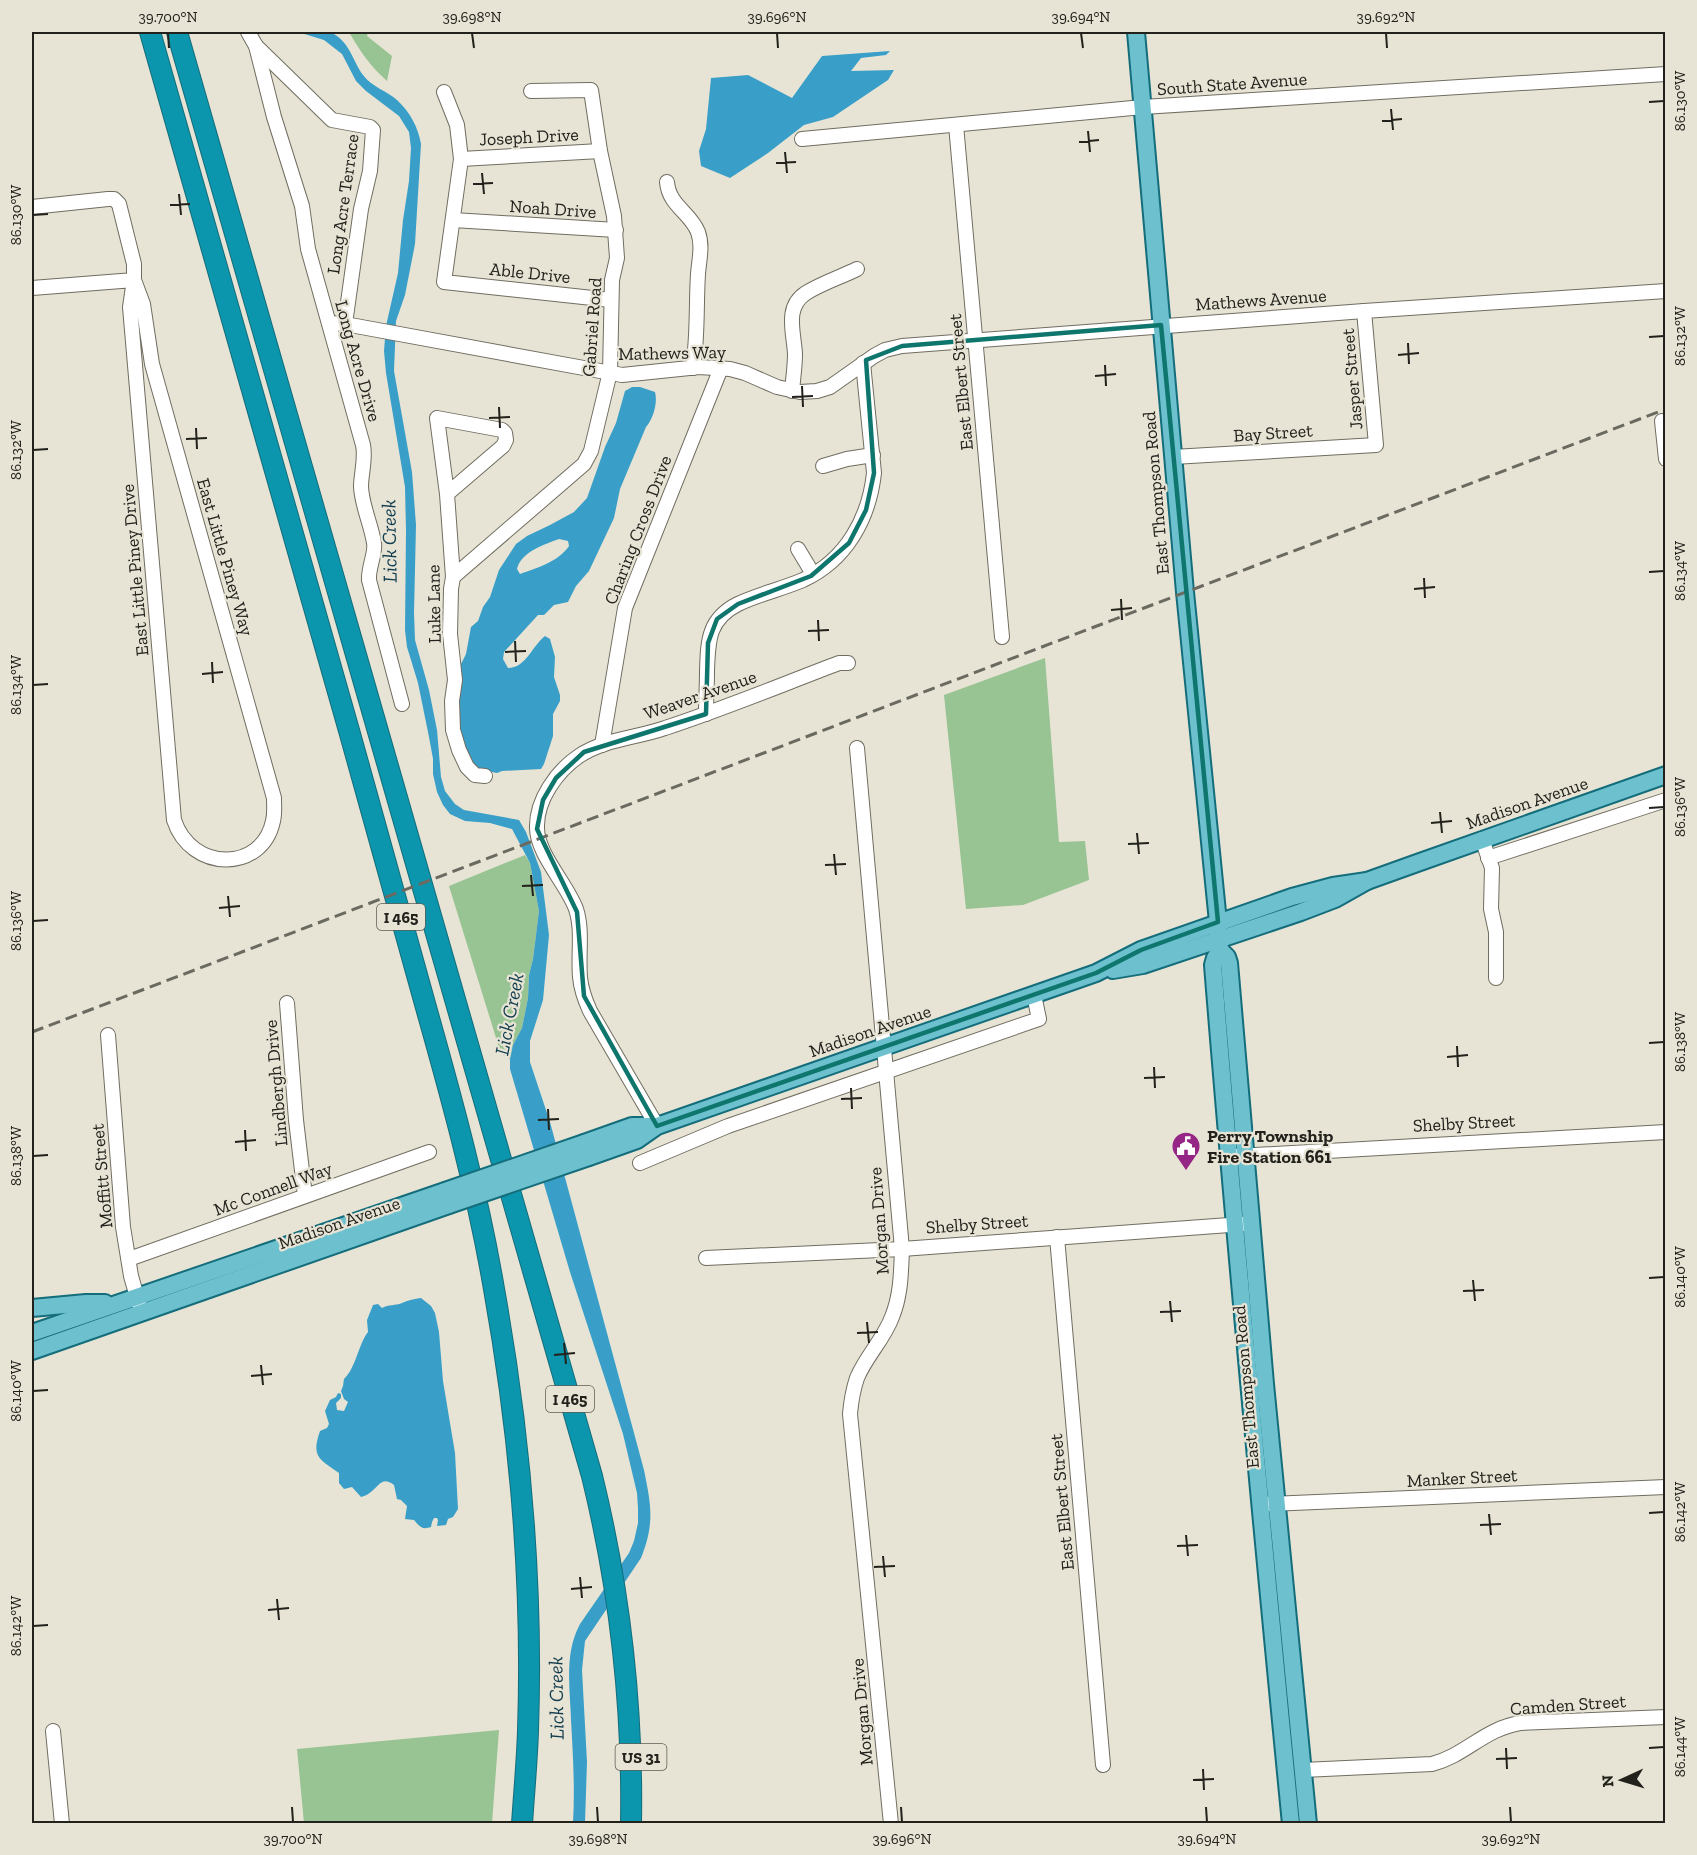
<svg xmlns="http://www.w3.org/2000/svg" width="1697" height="1855" font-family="'Zilla Slab',serif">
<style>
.green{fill:#98c392}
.water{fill:#399fc8;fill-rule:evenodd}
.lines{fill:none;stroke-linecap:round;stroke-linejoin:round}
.minor-casing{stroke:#706d60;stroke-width:16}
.major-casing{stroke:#146d7b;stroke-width:20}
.highway-casing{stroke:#146d7b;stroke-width:22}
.minor{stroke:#fff;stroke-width:14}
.major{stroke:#6dc0ce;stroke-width:16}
.highway{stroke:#0c96ae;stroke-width:20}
.rail{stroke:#6b6a61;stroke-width:3;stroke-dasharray:12 6;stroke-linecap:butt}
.major-bridge-casing{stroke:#146d7b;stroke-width:20;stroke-linecap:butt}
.major-bridge{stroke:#6dc0ce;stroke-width:16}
.marked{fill:none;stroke:#0f766e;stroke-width:4.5;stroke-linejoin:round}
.ticks{fill:none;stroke:#22211c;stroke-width:2}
.labels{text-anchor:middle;stroke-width:4.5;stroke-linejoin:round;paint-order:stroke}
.shield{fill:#e7e4d5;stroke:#5d5c54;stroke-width:1.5}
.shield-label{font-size:16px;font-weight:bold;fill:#22211c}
.street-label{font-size:18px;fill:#22211c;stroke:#e7e4d5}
.poi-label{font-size:18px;font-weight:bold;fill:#22211c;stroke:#e7e4d5;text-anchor:start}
.water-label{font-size:20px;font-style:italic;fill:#103c4e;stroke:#e7e4d5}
.neatline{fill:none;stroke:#22211c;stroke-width:2}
.ticks-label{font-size:15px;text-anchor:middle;fill:#22211c}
</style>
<rect width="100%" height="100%" fill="#e7e4d5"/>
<g class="green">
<path d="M349,32h19l-1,4 25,20 -5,25c-17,-15 -27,-30 -38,-49z"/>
<polygon points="1045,658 1059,842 1085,841 1089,880 1023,905 966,909 944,695"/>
<polygon points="525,855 530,863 539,911 533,959 529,975 528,998 522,1028 513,1045 510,1059 501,1054 449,886"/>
<polygon points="499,1730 492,1823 304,1823 297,1749"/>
</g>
<g class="water">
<path d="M298,32c9,0 24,-3 32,0 20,9 22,28 33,43 9,12 24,16 34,25 13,12 21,27 24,44l-6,100 -10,51 -9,26 -2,50 18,101 4,53 -2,88 1,27 14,50 8,40 4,47 4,14 10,13 9,6 55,10 7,12 15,40 8,63 -6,65 -13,41v21l20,60 94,348c7,35 11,53 -3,88l-56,83 -3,29 5,92 -2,61h-12c2,-34 0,-68 -2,-103 -1,-33 -7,-66 9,-96l49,-71 5,-12 4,-18v-15l-1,-15 -14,-59 -53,-162 -60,-203v-10l3,-14 9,-17 6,-30 1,-23 4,-16 6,-48 -9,-48 -18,-34 -22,-6 -25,-2 -15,-7 -7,-9 -6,-13 -4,-18v-15l-4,-22 -11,-54 -11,-36 -2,-17 1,-100 -1,-43 -19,-114 -2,-22 2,-25 12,-53 5,-53 6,-39 2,-33 -2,-16 -10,-16 -33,-25 -10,-10 -14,-27 -18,-14z"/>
<polygon points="890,51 886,55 861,58 851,71 894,70 888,80 833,117 804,125 768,153 730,178 701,166 699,151 706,129 711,78 748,75 792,98 822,56"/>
<path d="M632,387h8l15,5c3,11 -2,27 -9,35l-26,62 -6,29 -25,53 -13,15 -8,16 -14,3 -10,10h-6l-34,37 -1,7 5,9c18,0 24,-22 37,-32l5,3 5,18 -1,20 6,18v6l-7,13v22l-9,28 -3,5 -39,2 -5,2 -20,-4 -8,-10 -9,-27 -2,-37 3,-31 5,-10 5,-27 7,-6 5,-14 7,-10 9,-27 17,-26 11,-8 23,-11 24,-13 13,-14 18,-51 11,-24 9,-32zM559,539l9,2 1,5c-11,16 -32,22 -49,28l-3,-5c4,-17 28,-25 42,-30z"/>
<path d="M421,1298l10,8 4,7 4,19 4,49 12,72 3,56 -5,8 -5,2 -2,6 -9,1 1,-6 -1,-2h-3l-2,4 -1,5c-9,3 -11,0 -17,-7l-9,-1 2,-13 -6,-6 -4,-1 -3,-14c-15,-12 -16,8 -33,12l-9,-10 -8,2 -5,-6v-10c-20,-14 -28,-16 -19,-42l7,-3 2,-4 -4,-13 5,-11 6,-3 2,-4 3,1v4l-5,5 1,7 7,1 4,-9 -4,-3 -3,-8 2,-5 1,-7c12,-11 14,-34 24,-47l-1,-12 6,-15 5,-1 4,4c7,-4 13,-2 20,-5 7,-3 12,-4 19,-5z"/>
</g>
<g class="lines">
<g class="minor-casing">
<g id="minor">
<path d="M248,32l8,14 18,71 28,89 6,43 55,196c3,14 -2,28 -2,42 1,19 10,37 13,56 2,10 -6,25 -5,37l33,124"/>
<polyline points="256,46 332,120 370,127 373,130 370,171 361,209 345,324"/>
<polyline points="444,92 457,125 461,159 444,282 611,300"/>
<polyline points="956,125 1002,637"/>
<polyline points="802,139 1143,107 1666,74"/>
<polyline points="461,159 600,151"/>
<path d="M667,182c2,24 23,30 31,50 5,14 1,28 0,42 -2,31 0,62 -5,94"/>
<path d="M32,207l76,-8h6l5,5 15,60v16l9,24 9,60 122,434c0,8 1,15 -1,23 -11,52 -82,51 -99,-1l-44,-513 4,-27 -102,8"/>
<polyline points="453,220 616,230"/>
<polyline points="329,323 345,324 622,375 699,367 730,369 745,373 777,387 800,392 817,391 830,387 874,356 885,350 902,346 1364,311 1666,291"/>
<path d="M792,391c1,-12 3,-25 3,-37 -1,-21 -11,-47 11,-61 16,-10 35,-16 51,-24"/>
<polyline points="1662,421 1666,459"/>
<polyline points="1173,457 1376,445 1364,311"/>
<polyline points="823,466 847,459 873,455"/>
<polyline points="447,494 503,446 506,440 505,433 502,430 437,418 447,494 453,577 451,589 450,634 455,680 452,701 453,730 459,750 467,767 475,775 485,776"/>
<polyline points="798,549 813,574"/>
<polyline points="453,577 584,464 591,451 610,372 612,280 617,258 614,216 600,151 591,90 531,91"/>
<path d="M706,714c0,-15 1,-29 1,-43 1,-30 1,-52 31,-67 21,-10 44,-15 65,-24 43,-20 66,-61 71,-107l-11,-110"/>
<polyline points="602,745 625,608 721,368"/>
<path d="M857,748l45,501c-1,24 -1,46 -10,68 -8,22 -26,39 -35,61 -4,12 -6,24 -7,36l41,410"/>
<polyline points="1482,839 1492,868 1491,909 1496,932 1496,978"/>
<polyline points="1488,858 1666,800"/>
<polyline points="287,1003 296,1120 305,1196"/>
<polyline points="108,1035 123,1227 131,1276 139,1304"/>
<path d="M657,1126l-67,-115c-5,-11 -9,-22 -10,-34 -2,-23 3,-47 -4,-68 -9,-25 -39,-55 -39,-81 -1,-28 20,-57 42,-72 25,-17 58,-18 86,-28 58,-19 116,-43 174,-65h9"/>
<polyline points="1237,1156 1666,1132"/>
<polyline points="640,1163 728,1126 1039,1019 1034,995"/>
<polyline points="1057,1237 1103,1765"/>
<polyline points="706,1258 902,1249 1243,1224"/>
<polyline points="129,1259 429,1152"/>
<polyline points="1268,1504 1666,1487"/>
<polyline points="53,1731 62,1824"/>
<path d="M1303,1770l129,-6c34,-9 52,-35 88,-41l146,-6"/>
</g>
</g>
<g class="major-casing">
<g id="major">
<path d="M1136,32l49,560 33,330 2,28 -5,8 -2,7c23,287 50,573 78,859"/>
<polyline points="1220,950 1227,957 1229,963 1265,1384 1308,1824"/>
<polyline points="1113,970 1143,965 1301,912 1335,899 1367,881 1420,862 1666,775"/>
<polyline points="584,1143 632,1126 657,1126"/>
<polyline points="589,1157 637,1140 657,1126 1096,973 1141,950 1292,897 1333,886 1367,881"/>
<polyline points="32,1308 86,1303 105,1303"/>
<polyline points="32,1333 445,1191"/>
<polyline points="32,1351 449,1205"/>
</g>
</g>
<g class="highway-casing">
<g id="highway">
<path d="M150,32c67,234 133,468 200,702 26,92 52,184 77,277 26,92 51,184 67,278 26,145 39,295 34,442 -1,31 -4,62 -6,93"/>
<path d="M177,32l415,1444c28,114 41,230 39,348"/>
</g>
</g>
<use href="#minor" class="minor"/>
<use href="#major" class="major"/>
<use href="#highway" class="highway"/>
<polyline class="rail" points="32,1032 1666,409"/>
<g class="major-bridge-casing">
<g id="major-bridge">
<polyline points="445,1191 584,1143"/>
<polyline points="449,1205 589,1157"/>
</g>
</g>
<use href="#major-bridge" class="major-bridge"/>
</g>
<path class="marked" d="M1161,325l57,597 -77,28 -45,23 -439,153 -73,-130 -7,-84 -40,-83 6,-29 13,-22 28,-26 122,-38 2,-71 9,-24 21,-15 73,-28 38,-33 17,-33 8,-37 -8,-113 36,-14z"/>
<path class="ticks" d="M168,33l1,15M472,33l2,15M777,33l1,15M1081,33l2,15M1386,33l1,15M1649,102l15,-1M1391,109l2,21M1382,121l20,-2M1088,131l2,21M1079,142l20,-2M785,152l2,21M776,163l20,-1M482,173l2,21M473,184l20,-1M179,194l2,21M170,205l20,-1M33,215l15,-1M1649,337l15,-1M1408,343l1,21M1398,355l21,-2M1105,365l1,21M1095,376l21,-2M802,386l1,21M792,397l21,-1M499,407l1,21M489,418l21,-1M196,428l1,21M186,439l21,-1M33,450l15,-1M1649,572l15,-1M1424,578l1,20M1414,589l21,-2M1121,599l1,21M1111,610l21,-2M818,620l1,21M808,631l21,-1M515,641l1,21M505,652l21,-1M212,662l1,21M202,674l21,-2M33,685l15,-1M1649,808l15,-1M1440,812l2,21M1431,823l21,-2M1137,833l2,21M1128,844l21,-1M834,854l2,21M825,865l21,-1M531,875l2,21M522,886l21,-1M228,896l2,21M219,908l21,-2M33,921l15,-1M1649,1043l15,-1M1457,1046l1,21M1447,1057l21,-2M1154,1067l1,21M1144,1078l21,-1M851,1088l1,21M841,1099l21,-1M548,1109l1,21M538,1120l21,-1M245,1130l1,21M235,1142l21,-2M33,1156l15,-1M1649,1278l15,-1M1473,1280l2,21M1463,1291l21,-1M1170,1301l2,21M1160,1312l21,-1M867,1322l2,21M857,1333l21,-1M564,1343l2,21M554,1355l21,-2M261,1365l2,20M251,1376l21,-2M33,1391l15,-1M1649,1513l15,-1M1489,1514l2,21M1480,1525l21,-1M1186,1535l2,21M1177,1546l21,-1M883,1556l2,21M874,1567l21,-1M580,1577l2,21M571,1589l21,-2M277,1599l2,21M268,1610l21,-2M33,1626l15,-1M1506,1748l1,21M1649,1748l15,-1M1496,1759l21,-1M1203,1769l1,21M1193,1780l21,-1M292,1807l1,15M597,1807l1,15M901,1807l1,15M1206,1807l1,15M1510,1807l1,15"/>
<defs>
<g id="civic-pin" transform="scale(1.5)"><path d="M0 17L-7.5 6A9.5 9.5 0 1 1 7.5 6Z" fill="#952686" stroke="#e7e4d5"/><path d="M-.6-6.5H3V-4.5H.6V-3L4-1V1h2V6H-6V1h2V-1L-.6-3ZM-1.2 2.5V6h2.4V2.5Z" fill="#fff"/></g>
</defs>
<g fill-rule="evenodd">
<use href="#civic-pin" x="1186" y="1146"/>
</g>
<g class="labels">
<g class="shield">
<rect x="377" y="904" width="48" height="26" rx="4.5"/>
<rect x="546" y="1386" width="48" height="26" rx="4.5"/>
<rect x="615.5" y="1744" width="51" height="26" rx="4.5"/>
</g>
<g class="shield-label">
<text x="401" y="923">I 465</text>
<text x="570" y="1405">I 465</text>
<text x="641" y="1763">US 31</text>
</g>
<g class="street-label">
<text transform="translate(1232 84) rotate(-4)" y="6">South State Avenue</text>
<text transform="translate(529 137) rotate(-3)" y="6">Joseph Drive</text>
<text transform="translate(343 204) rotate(-82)" y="6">Long Acre Terrace</text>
<text transform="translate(553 209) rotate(4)" y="6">Noah Drive</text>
<text transform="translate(530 273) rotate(6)" y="6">Able Drive</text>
<text transform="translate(1261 300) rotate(-4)" y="6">Mathews Avenue</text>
<text transform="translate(592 327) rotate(-86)" y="6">Gabriel Road</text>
<text transform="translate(672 353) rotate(-1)" y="6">Mathews Way</text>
<text transform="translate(358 361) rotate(74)" y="6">Long Acre Drive</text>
<text transform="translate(1352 379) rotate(-95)" y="6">Jasper Street</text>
<text transform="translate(961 382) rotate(-95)" y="6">East Elbert Street</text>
<text transform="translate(1273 433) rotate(-4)" y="6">Bay Street</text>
<text transform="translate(1156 493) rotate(-95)" y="6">East Thompson Road</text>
<text transform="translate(638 530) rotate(-69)" y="6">Charing Cross Drive</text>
<text transform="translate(225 557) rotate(74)" y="6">East Little Piney Way</text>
<text transform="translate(135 570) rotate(-95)" y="6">East Little Piney Drive</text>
<text transform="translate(434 604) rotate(-91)" y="6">Luke Lane</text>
<text transform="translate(700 695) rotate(-19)" y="6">Weaver Avenue</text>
<text transform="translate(1527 803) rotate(-19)" y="6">Madison Avenue</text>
<text transform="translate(870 1031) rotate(-19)" y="6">Madison Avenue</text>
<text transform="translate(276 1083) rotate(-95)" y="6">Lindbergh Drive</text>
<text transform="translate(1464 1123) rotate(-3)" y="6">Shelby Street</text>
<text transform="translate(102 1176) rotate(-95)" y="6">Moffitt Street</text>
<text transform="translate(273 1189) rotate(-20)" y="6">Mc Connell Way</text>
<text transform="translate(879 1221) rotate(-94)" y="6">Morgan Drive</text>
<text transform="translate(339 1223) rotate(-19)" y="6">Madison Avenue</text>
<text transform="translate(977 1224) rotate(-4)" y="6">Shelby Street</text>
<text transform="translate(1246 1387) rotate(-95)" y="6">East Thompson Road</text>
<text transform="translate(1462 1478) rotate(-3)" y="6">Manker Street</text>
<text transform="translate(1062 1502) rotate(-95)" y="6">East Elbert Street</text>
<text transform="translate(1568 1705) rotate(-4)" y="6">Camden Street</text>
<text transform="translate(862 1712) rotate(-95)" y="6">Morgan Drive</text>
</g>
<g class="poi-label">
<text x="1207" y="1142">Perry Township<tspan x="1207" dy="21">Fire Station 661</tspan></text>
</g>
<g class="water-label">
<text transform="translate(389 541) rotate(-91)" y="7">Lick Creek</text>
<text transform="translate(509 1014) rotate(-79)" y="7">Lick Creek</text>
<text transform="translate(556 1698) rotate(-91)" y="7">Lick Creek</text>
</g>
</g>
<rect width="1697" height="1855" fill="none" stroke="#e7e4d5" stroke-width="66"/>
<g transform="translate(1622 1780) rotate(266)" stroke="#e7e4d5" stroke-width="4.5" paint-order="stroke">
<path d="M0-4.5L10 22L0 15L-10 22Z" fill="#22211c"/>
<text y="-9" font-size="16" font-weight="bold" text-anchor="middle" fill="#22211c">N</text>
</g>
<rect x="33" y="33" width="1631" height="1789" class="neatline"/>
<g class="ticks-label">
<text x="168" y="22">39.700°N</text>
<text x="472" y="22">39.698°N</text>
<text x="777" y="22">39.696°N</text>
<text x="1081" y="22">39.694°N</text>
<text x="1386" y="22">39.692°N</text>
<text transform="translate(1680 101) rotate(-90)" y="5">86.130°W</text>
<text transform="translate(16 215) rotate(-90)" y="5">86.130°W</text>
<text transform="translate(1680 336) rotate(-90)" y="5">86.132°W</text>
<text transform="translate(16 450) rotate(-90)" y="5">86.132°W</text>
<text transform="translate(1680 571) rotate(-90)" y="5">86.134°W</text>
<text transform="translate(16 685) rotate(-90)" y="5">86.134°W</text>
<text transform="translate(1680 807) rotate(-90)" y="5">86.136°W</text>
<text transform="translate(16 921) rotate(-90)" y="5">86.136°W</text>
<text transform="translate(1680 1042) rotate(-90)" y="5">86.138°W</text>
<text transform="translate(16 1156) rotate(-90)" y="5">86.138°W</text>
<text transform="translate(1680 1277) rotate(-90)" y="5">86.140°W</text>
<text transform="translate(16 1391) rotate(-90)" y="5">86.140°W</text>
<text transform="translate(1680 1512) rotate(-90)" y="5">86.142°W</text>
<text transform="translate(16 1626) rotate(-90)" y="5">86.142°W</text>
<text transform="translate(1680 1747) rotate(-90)" y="5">86.144°W</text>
<text x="293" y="1844">39.700°N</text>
<text x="598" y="1844">39.698°N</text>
<text x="902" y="1844">39.696°N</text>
<text x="1207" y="1844">39.694°N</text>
<text x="1511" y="1844">39.692°N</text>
</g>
</svg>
